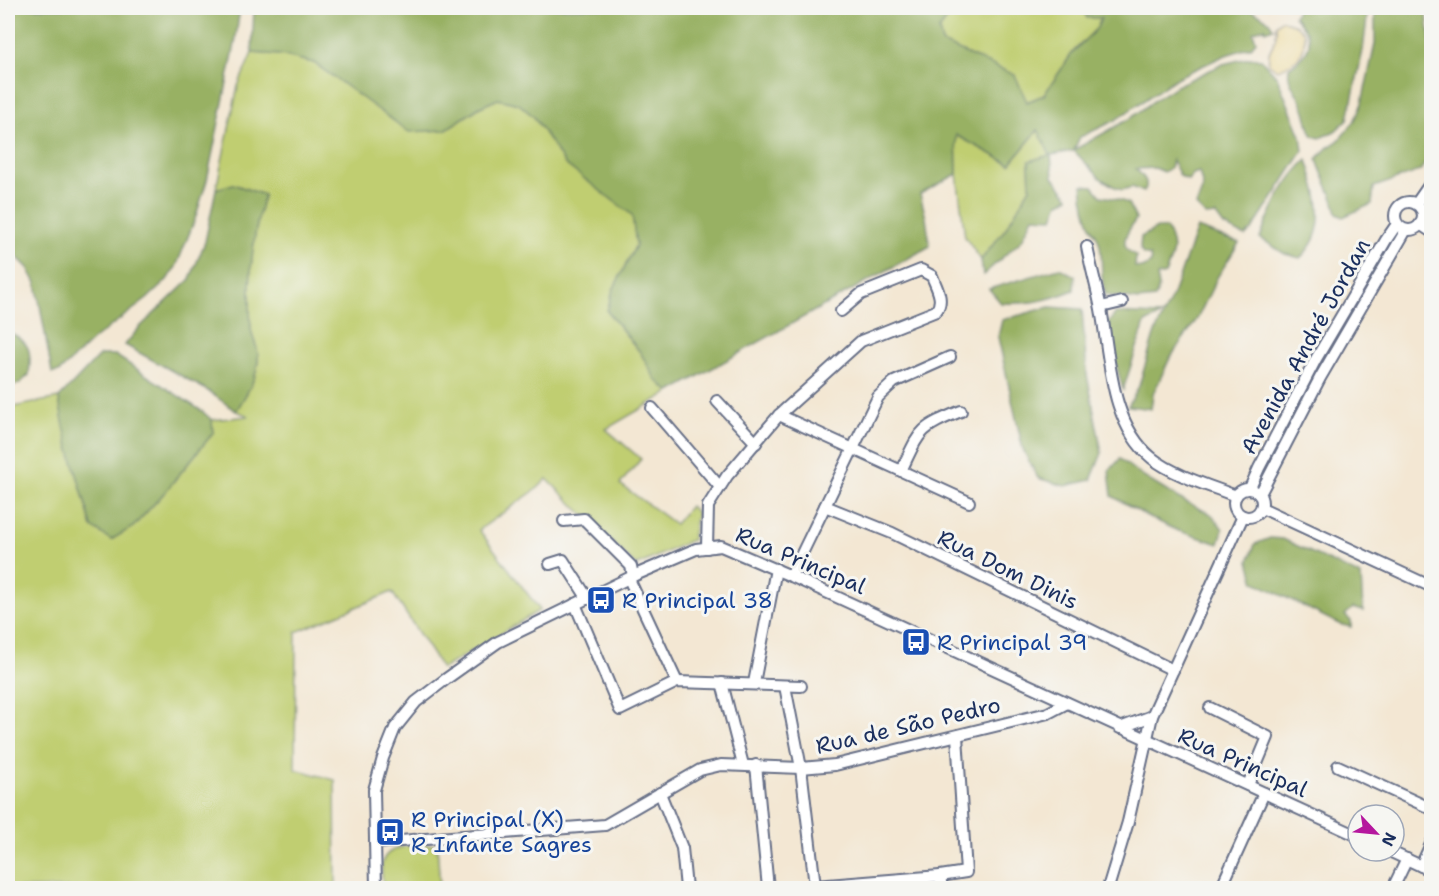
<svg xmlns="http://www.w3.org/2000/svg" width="1439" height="896" font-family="'Shantell Sans',sans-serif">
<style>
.green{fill:#c0ce71;stroke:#6e7e68;stroke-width:1.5}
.forest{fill:#98b163;stroke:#5a7060;stroke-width:1.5}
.sand{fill:#eeda9e;stroke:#84847e;stroke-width:1.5}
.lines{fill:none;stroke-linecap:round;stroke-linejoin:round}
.minor-casing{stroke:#676f87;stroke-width:14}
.minor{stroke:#fff;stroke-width:10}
.labels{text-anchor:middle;stroke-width:6;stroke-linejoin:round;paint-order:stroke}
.street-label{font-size:22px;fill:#1b2f5e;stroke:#f6f6f2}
.transit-label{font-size:22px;fill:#164399;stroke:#f6f6f2;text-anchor:start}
</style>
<rect width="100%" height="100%" fill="#f6f6f2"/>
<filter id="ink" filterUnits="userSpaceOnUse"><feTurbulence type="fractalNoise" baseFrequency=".0167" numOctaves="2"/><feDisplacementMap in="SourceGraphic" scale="12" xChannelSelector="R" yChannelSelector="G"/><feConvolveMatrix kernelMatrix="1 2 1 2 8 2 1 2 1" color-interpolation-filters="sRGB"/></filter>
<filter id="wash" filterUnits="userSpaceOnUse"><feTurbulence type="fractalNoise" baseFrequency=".008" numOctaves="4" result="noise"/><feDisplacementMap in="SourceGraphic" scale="24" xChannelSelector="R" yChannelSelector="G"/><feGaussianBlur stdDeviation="1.35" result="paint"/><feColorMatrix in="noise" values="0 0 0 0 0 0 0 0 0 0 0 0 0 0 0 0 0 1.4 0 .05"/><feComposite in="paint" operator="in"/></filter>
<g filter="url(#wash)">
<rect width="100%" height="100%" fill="#f3e7d3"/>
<g class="green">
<polygon points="956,8 1063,8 1068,10 1082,8 1101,18 1097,28 1073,52 1044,95 1026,102 1015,75 942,43 939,30"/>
<path d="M252,53l29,2 33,8 95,68 36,-1 35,-23 18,-8 21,5 15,13 31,47 68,51 3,30 -23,45 -6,21 33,41 16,28 14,12 -64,37 35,30 -21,25 55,40 15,-18 7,7 -5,27 -56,26 -89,-87 -9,9 -59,42 61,80 -98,59 -50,-77 -96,40 -1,137 40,11 1,108h-328v-480l51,-10c6,45 22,86 33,129h41l32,-35 48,-59 -1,-13 37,-4 -13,-5c10,-16 23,-35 22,-55 0,-9 -6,-18 -7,-27 -3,-44 1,-92 13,-134l-31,-11 -17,5 22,-103z"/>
<polygon points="1039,129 1050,155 1029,161 1030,188 1006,228 981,260 965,237 957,174 956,135 1010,164"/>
<path d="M437,844l3,44h-57c0,-7 -2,-17 -1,-24 4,-22 39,-18 55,-20z"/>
</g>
<g class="forest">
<polygon points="8,8 240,8 235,44 207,180 195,219 176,267 166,281 147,299 95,338 59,372 52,373 36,283 28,268 8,248"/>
<path d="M254,8h702l-17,22 3,13 73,32 12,27 17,-7 29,-43 24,-24 4,-10h-14l-5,-10 -14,2 -5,-2h180c11,4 25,8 30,20l-8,3v-4l-12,5 3,9 -5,6 -25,8 -48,22 -64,44 -34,16 -6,13 55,-31 31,-23 16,-10 47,-22 25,-6 13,1 16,18 24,59 2,15 -51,79 -7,6 -21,-10 -8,-11 -10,1 -10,-10 7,-19 -4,-15 -6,2 -5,6 -8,-4 -8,-16 -2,8 -6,4 -9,-4 -19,1c7,8 14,12 8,23l-12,-5 -10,3 -9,-4 -13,-8 -26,-27 -23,4 2,22 16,20 -10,6 -6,15 -20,-1 -11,23 -39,35 -2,-15 25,-32 24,-40 -1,-27 21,-6 -12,-25 -28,34 -54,-29 1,39 -37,20 6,24 4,28 -260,146 -14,-12 -16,-28 -33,-41 6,-21 23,-45 -4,-30 -67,-51 -31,-47 -15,-13 -21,-5 -18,8 -35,23 -36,2 -95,-69 -33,-8 -29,-2z"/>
<path d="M1298,8h66l3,10 -4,32 -15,69 -13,12 -15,7 -7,-2c-6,-10 -5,-18 -9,-28 -4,-13 -18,-24 -15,-40 26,-19 26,-30 5,-52z"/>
<path d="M1375,8h51l5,38 1,64 -6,23 5,7v14l-11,17 -46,16 -2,17 -29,13 -6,-3c-3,-20 -15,-36 -20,-55l10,-11 11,-7 16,-19 8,-19 13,-59z"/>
<path d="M1307,160c11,34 24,70 -7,98l-15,-4 -25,-16c10,-27 25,-58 47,-78z"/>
<path d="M233,184l31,11c-12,42 -16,90 -13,134 1,9 7,18 7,27 1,20 -12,39 -22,55l-31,-22 -80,-44 14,-17 51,-49 15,-37 11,-53z"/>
<path d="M1082,185l11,1 8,10 12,2 15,5 8,16c-9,14 -20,27 0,37l-1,11 8,1 8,-5 -1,-7 -7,-2 -3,-6 1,-11 16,-9h9c11,18 7,27 -1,46l-8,2 2,11 -4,11 -17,2 -32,-5c-8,-18 -1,-38 -8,-56 -1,-4 -5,-8 -7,-13 -6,-13 -8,-26 -9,-41z"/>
<polygon points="1197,228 1239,243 1218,276 1197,319 1170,358 1153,394 1151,409 1128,406 1139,386 1154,335 1172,297"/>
<path d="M1059,268l16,8 -1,14c-28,11 -44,14 -73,13l-12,-14z"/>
<polygon points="1049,307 1082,309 1087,375 1102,453 1091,480 1065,486 1038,478 1023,450 998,337 1002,320"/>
<polygon points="1116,313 1161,315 1145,323 1123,390 1113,353 1108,323"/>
<path d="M8,332c24,10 23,20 21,43l-10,9 -11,3z"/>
<path d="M100,355h15l87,56 10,9 1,13 -48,59 -32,35 -22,13 -19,-13c-11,-43 -27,-84 -33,-129z"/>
<polygon points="1120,459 1142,476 1178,498 1211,514 1223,529 1219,544 1176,530 1145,515 1112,496 1109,471"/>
<polygon points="1270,538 1283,539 1361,576 1363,611 1353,608 1345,615 1351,621 1351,627 1339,624 1255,582 1249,561 1255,544"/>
</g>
<path class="sand" d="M1281,20l15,5 8,8c3,23 -8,29 -27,37l-8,-6c-3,-19 10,-18 7,-39z"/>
</g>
<g filter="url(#ink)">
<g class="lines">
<g class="minor-casing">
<g id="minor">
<circle cx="1409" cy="216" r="14"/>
<polyline points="1416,204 1432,181"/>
<polyline points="1420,224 1432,232"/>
<path d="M1087,247c4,21 10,41 14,62 9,49 9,115 51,149 21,17 58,28 84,38"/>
<polyline points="1101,307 1122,302"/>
<polyline points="717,401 756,443"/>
<polyline points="652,408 720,487"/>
<polyline points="779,415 969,502"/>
<path d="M901,471c20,-42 17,-42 60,-60"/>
<polyline points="1250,488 1259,468 1316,359 1386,240 1397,224"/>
<circle cx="1248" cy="503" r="14"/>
<polyline points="1260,494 1320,378 1406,230"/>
<polyline points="825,506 892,533 1173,670"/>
<polyline points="1262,508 1432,587"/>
<polyline points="564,521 584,519 631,566 633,576"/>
<path d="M707,548l1,-42 19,-30 52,-61 82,-74 75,-30c9,-11 0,-24 -4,-35l-11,-6 -60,24 -20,17"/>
<polyline points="550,564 563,560 588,599"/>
<polyline points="791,576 878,397 894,382 950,357"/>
<polyline points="629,579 677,682"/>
<polyline points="575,604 620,710 677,682 801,686"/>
<polyline points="722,683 743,765"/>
<polyline points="754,683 776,569"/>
<polyline points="785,686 801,768 815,886 940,876 966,872 957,736"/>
<polyline points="1210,708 1268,737 1248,785"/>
<polyline points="1120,728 1152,716"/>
<polyline points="756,765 768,888"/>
<polyline points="1338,766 1432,809"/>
<polyline points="660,793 682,848 686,888"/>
<polyline points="375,843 605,825 700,770 721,765 801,768 835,765 1048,713 1067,703"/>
<polyline points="1389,851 1432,871"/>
<polyline points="1421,866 1432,842"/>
<polyline points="940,876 942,888"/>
<polyline points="376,888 374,790 383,758 395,728 416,702 446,679 498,642 633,576 696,549 721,546 791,576 1358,836"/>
<polyline points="1108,888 1128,822 1152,716 1243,516"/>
<polyline points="1221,888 1264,793"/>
<polyline points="1393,888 1407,859"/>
</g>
</g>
<use href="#minor" class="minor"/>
</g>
</g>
<defs>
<g id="bus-square" transform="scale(1.5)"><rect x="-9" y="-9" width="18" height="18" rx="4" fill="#1a4fb4" stroke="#f6f6f2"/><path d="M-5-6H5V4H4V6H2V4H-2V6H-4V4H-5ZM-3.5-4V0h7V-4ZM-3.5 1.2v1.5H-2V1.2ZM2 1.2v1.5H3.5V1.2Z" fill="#fff"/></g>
</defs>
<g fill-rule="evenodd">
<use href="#bus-square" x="601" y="600"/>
<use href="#bus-square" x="916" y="642"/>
<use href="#bus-square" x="390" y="832"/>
</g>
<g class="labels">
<g class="street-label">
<text transform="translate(1305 346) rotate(-61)" y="8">Avenida André Jordan</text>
<text transform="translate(801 560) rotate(23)" y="8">Rua Principal</text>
<text transform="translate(1008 569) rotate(26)" y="8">Rua Dom Dinis</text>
<text transform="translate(908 725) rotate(-13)" y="8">Rua de São Pedro</text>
<text transform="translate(1243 762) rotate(24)" y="8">Rua Principal</text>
</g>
<g class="transit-label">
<text x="622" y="608">R Principal 38</text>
<text x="937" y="650">R Principal 39</text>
<text x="411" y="827">R Principal (X)<tspan x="411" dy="25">R Infante Sagres</tspan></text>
</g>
</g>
<rect width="1439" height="896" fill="none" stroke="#f6f6f2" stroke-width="30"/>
<g transform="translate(1376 833) rotate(116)"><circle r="28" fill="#f6f6f2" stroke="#9ea6b7" stroke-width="1.5"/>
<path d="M0-4.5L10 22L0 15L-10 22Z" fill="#b5179e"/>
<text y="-9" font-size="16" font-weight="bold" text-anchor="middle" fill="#1b2f5e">N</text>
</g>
</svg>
